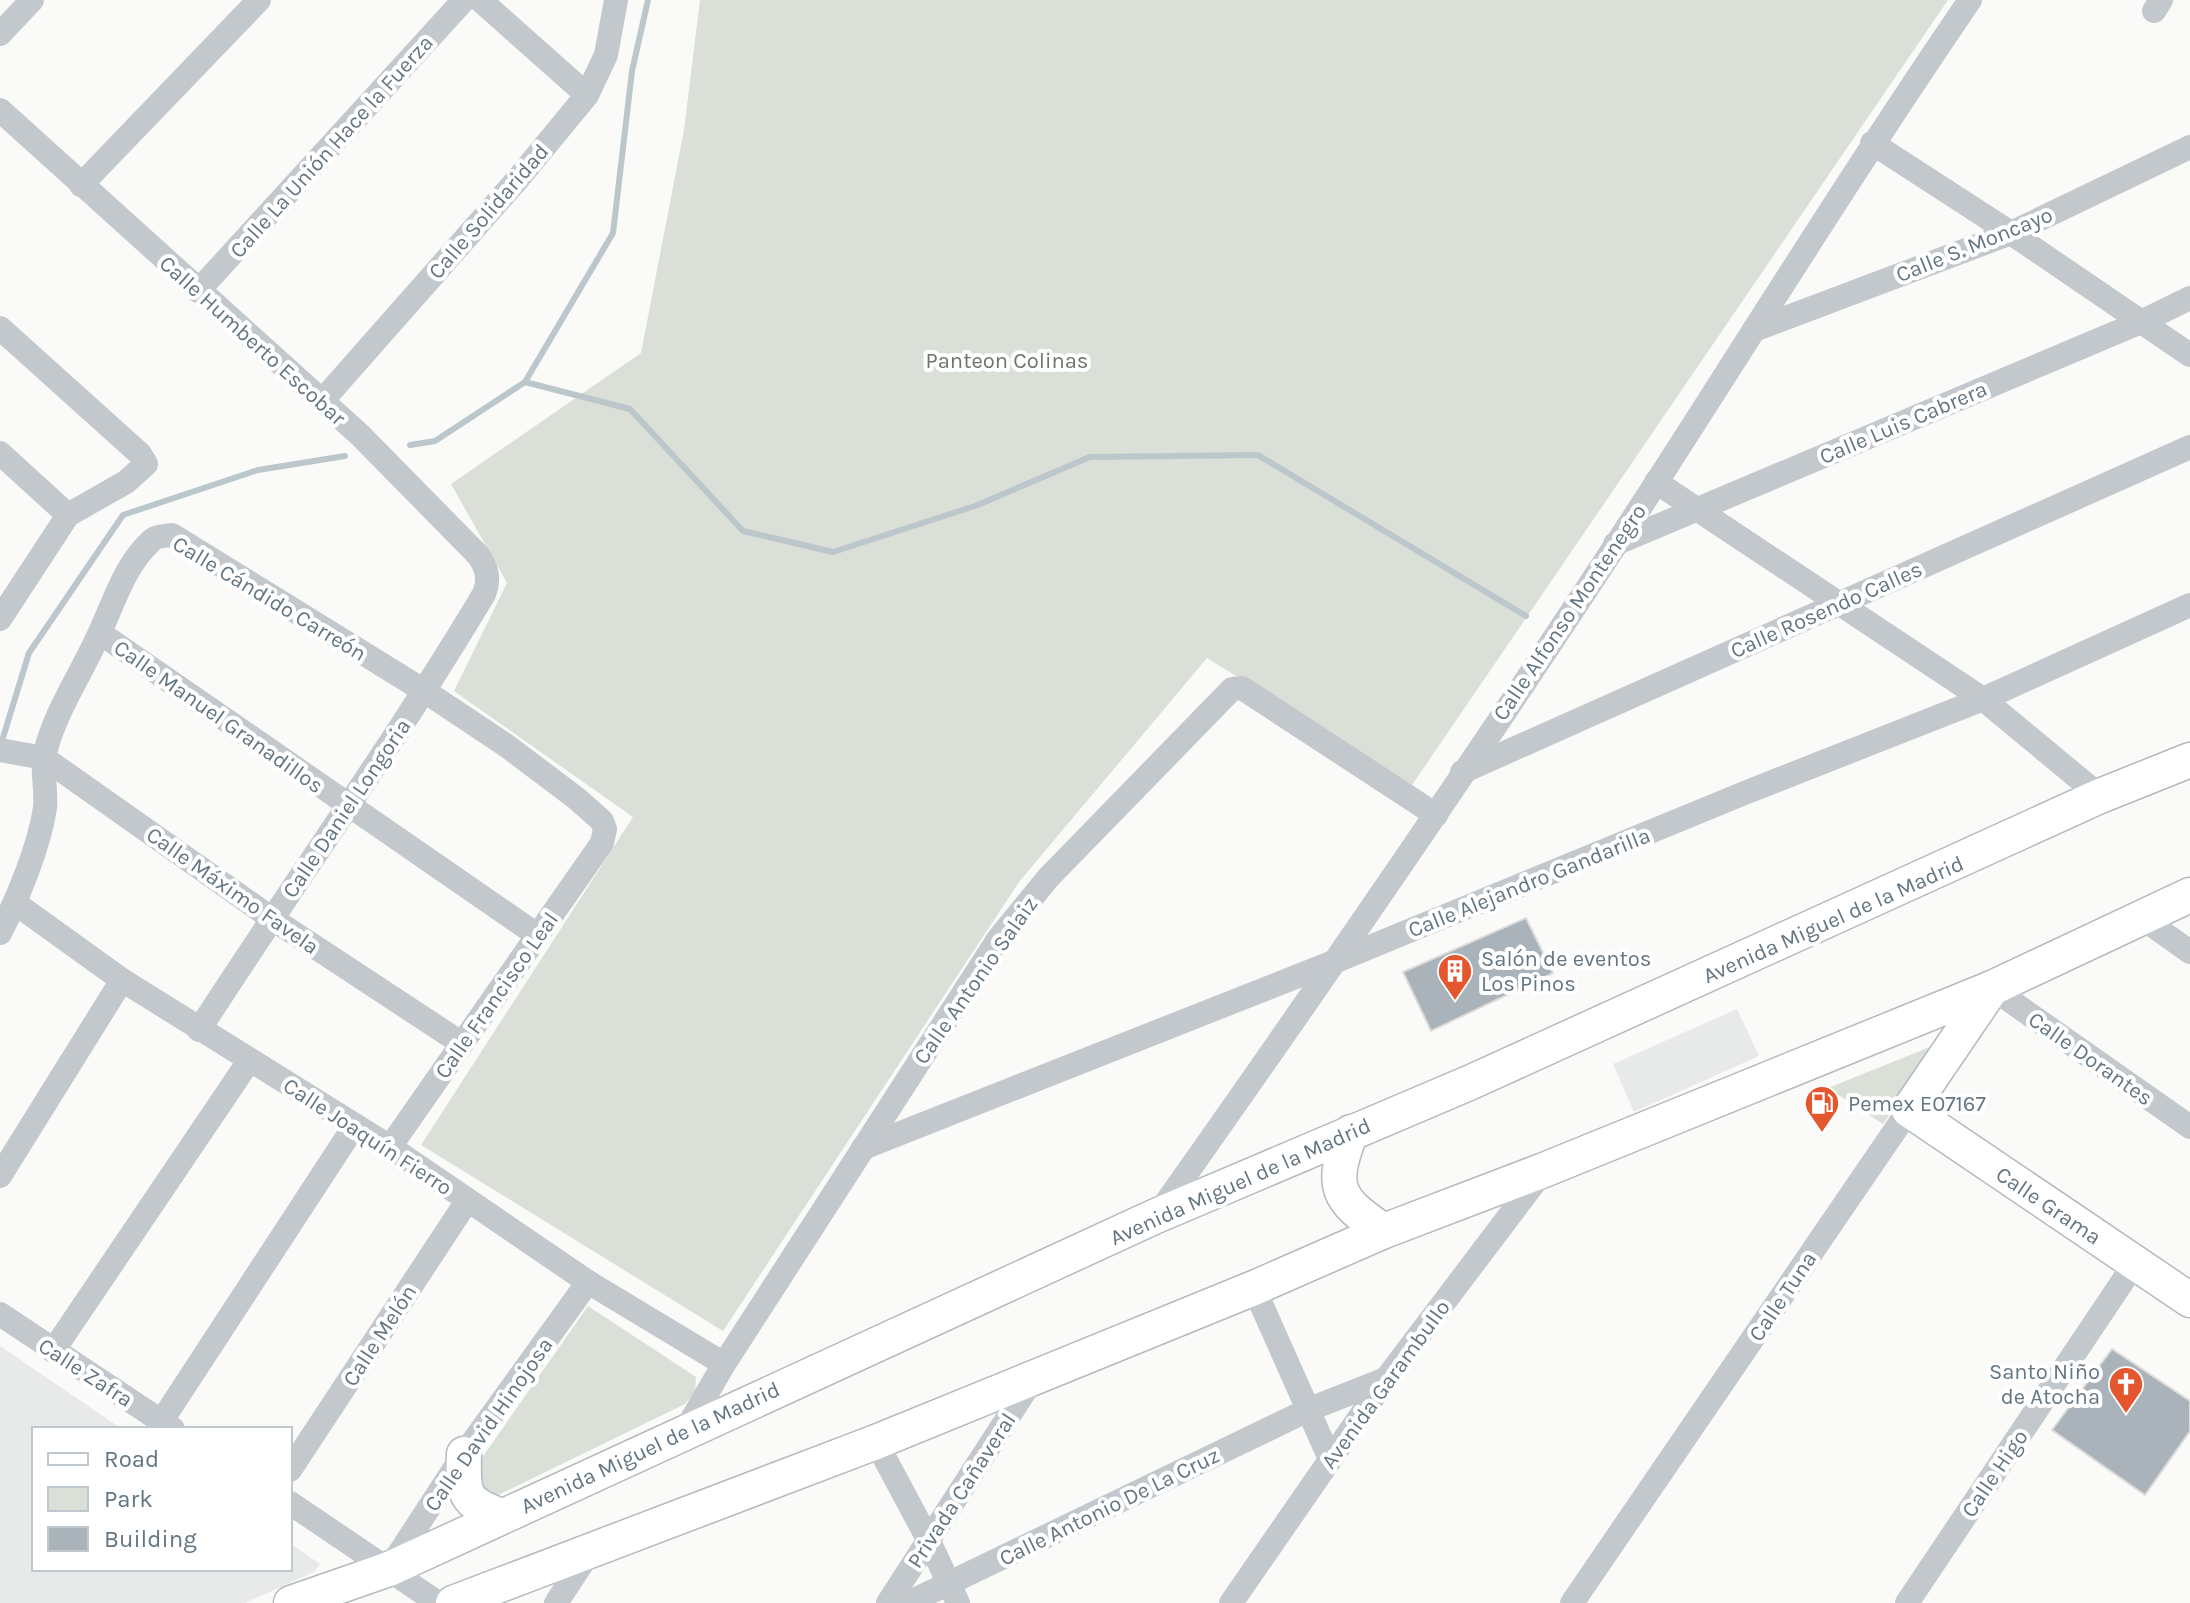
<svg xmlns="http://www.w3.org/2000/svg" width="2190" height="1603" font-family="Karla,sans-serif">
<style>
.built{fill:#e8e9e9}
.green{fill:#dadfd7}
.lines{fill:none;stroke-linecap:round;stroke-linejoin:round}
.stream{stroke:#bbc7cb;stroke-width:6}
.building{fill:#aab3b9;stroke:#dcdcda;stroke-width:2}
.secondary-casing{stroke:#b3babf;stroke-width:37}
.street{stroke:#c3c8cc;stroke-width:24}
.secondary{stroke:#fff;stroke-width:34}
.labels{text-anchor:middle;stroke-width:8;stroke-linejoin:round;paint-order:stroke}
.street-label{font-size:22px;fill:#657683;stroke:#fff}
.park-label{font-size:22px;fill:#687a64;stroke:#fff}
.poi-label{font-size:22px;fill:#657683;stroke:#fff;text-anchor:start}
</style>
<rect width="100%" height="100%" fill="#fafaf8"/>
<g class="built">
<polygon points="1737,1009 1759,1056 1634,1112 1613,1064"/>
<polygon points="0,1346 122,1429 34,1429 34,1569 290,1569 290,1543 320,1564 314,1572 245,1603 0,1603"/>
</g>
<g class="green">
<polygon points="700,0 1948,0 1412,785 1207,658 1019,882 723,1331 421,1145 633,817 454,691 507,583 451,484 641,353 684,130"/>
<polygon points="1940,1043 1883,1124 1828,1088"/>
<polygon points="588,1306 696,1377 695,1392 685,1404 498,1495 475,1490 470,1475"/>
</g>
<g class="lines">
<g class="stream">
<polyline points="525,382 630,409 743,531 833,552 975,506 1090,457 1258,455 1526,616"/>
<polyline points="410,445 435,441 525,382 613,233 632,71 648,0"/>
<polyline points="1,744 29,653 123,515 258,470 345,456"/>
</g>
</g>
<g class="building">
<polygon points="1526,918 1553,973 1431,1031 1403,972"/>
<polygon points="2112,1349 2190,1401 2190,1431 2145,1495 2052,1430"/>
</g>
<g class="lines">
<g class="secondary-casing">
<g id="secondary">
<polyline points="1992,988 1909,1110 2190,1300"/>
<path d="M1351,1132c-21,54 -16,67 33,99"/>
<path d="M464,1454c-1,39 -2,48 38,62"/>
<polyline points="291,1603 389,1569 1156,1216 1469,1083 2100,796 2190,760"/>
<polyline points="453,1603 876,1442 1254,1288 1384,1231 1544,1170 1992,988 2190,895"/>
</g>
</g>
<g class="street">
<polyline points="480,0 587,95"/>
<polyline points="2154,11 2161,0"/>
<polyline points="0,34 32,0"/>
<path d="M0,110l360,325 118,120c9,13 12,24 6,39 -89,149 -191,290 -285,436"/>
<polyline points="1872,143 2011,233 2190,355"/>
<polyline points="81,185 259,0"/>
<polyline points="198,291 464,0"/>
<polyline points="0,328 140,454 146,464 126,482 68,515 0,619"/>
<polyline points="1754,330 2011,233 2190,147"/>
<polyline points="322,401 517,180 587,95 606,55 616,0"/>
<polyline points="0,453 68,515"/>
<polyline points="1656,482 1983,699 2100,796"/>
<polyline points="1615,544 2141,322 2190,298"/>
<polyline points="100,633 537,935"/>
<polyline points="0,750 44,758 271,918 461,1043"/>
<polyline points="1462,772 2190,447"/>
<polyline points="15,903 122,980 390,1147 588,1282 724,1364"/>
<polyline points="2142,918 2190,952"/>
<path d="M0,933c18,-35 39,-86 45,-125 2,-18 -4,-38 0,-55 11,-44 37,-80 55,-121 15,-32 24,-65 50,-90 5,-6 14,-6 22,-7l254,157 81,54 69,52 26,23 3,8 -3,14 -212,304"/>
<polyline points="1992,988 2190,1127"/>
<polyline points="863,1148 1336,961 1747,792 1983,699 2190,605"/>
<polyline points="0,1176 122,980"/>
<path d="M1158,1214c171,-242 339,-485 500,-734 103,-160 204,-322 312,-480"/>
<polyline points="1254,1288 1330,1459"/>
<polyline points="0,1314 173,1429"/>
<polyline points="53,1351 249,1061"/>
<polyline points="161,1422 355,1125"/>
<polyline points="685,1431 724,1364 999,938 1048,878 1232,689 1242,688 1436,815"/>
<polyline points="876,1442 929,1541 958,1603"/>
<polyline points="290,1470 467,1201"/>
<polyline points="290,1503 438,1603"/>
<polyline points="389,1569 464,1454 588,1282"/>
<polyline points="556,1603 589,1553"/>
<polyline points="888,1603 1034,1377"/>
<polyline points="908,1603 1310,1409 1386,1379"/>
<polyline points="1231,1603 1386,1379 1544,1170"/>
<polyline points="1572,1603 1909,1110"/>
<polyline points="1907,1603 2135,1263"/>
</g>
<use href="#secondary" class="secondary"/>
</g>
<defs>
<g id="building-pin" transform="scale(1.8)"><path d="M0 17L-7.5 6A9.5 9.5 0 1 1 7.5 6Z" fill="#e4572e" stroke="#fff"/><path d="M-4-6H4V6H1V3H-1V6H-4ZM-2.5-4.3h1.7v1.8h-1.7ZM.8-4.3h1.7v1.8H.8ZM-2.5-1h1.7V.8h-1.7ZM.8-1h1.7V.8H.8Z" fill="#fff"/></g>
<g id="fuel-pin" transform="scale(1.8)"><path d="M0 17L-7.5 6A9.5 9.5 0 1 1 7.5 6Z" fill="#e4572e" stroke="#fff"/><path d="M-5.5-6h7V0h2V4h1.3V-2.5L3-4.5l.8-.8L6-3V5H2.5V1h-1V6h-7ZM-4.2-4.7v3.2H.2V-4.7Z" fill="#fff"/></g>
<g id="church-pin" transform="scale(1.8)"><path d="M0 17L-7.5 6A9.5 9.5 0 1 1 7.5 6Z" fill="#e4572e" stroke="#fff"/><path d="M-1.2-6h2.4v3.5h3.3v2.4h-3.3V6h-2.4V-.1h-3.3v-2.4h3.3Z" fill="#fff"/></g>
</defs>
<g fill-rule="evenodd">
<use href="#building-pin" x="1455" y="971"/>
<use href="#fuel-pin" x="1822" y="1103"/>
<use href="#church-pin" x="2126" y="1384"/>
</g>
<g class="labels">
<g class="street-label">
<text transform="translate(331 146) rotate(-48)" y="8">Calle La Unión Hace la Fuerza</text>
<text transform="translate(488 211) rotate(-49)" y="8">Calle Solidaridad</text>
<text transform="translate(1974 244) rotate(-22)" y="8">Calle S. Moncayo</text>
<text transform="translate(253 340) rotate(42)" y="8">Calle Humberto Escobar</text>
<text transform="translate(1903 422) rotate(-23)" y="8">Calle Luis Cabrera</text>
<text transform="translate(270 598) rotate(31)" y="8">Calle Cándido Carreón</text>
<text transform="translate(1826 609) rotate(-24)" y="8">Calle Rosendo Calles</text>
<text transform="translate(1569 612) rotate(-56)" y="8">Calle Alfonso Montenegro</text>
<text transform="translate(219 716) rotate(35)" y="8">Calle Manuel Granadillos</text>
<text transform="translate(346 808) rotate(-56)" y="8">Calle Daniel Longoria</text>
<text transform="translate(1529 882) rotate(-22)" y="8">Calle Alejandro Gandarilla</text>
<text transform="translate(233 890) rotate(35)" y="8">Calle Máximo Favela</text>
<text transform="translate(1833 919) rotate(-24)" y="8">Avenida Miguel de la Madrid</text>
<text transform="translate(975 980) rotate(-55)" y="8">Calle Antonio Salaiz</text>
<text transform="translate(496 995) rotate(-55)" y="8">Calle Francisco Leal</text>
<text transform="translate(2091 1058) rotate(35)" y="8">Calle Dorantes</text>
<text transform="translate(368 1136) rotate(33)" y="8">Calle Joaquín Fierro</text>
<text transform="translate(1240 1181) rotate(-24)" y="8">Avenida Miguel de la Madrid</text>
<text transform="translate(2049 1205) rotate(34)" y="8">Calle Grama</text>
<text transform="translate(1782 1296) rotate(-56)" y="8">Calle Tuna</text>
<text transform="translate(379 1335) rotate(-57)" y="8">Calle Melón</text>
<text transform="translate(86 1372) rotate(33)" y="8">Calle Zafra</text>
<text transform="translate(1385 1384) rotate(-54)" y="8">Avenida Garambullo</text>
<text transform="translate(488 1424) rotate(-55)" y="8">Calle David Hinojosa</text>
<text transform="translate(650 1447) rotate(-25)" y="8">Avenida Miguel de la Madrid</text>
<text transform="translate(1994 1473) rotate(-56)" y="8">Calle Higo</text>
<text transform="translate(961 1490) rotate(-57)" y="8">Privada Cañaveral</text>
<text transform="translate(1109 1506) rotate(-26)" y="8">Calle Antonio De La Cruz</text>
</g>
<g class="park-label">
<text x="1007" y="368">Panteon Colinas</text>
</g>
<g class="poi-label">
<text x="1481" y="966">Salón de eventos<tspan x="1481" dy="25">Los Pinos</tspan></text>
<text x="1848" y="1111">Pemex E07167</text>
<text x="2100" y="1379" text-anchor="end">Santo Niño<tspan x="2100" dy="25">de Atocha</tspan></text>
</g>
</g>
<rect x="32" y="1427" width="260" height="144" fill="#ffffff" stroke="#c1c8cd" stroke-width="2"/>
<rect x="48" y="1453" width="40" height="12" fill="#ffffff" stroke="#c1c8cd" stroke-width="2"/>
<text x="104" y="1467" font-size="24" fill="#657683">Road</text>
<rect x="48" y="1487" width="40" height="24" fill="#dadfd7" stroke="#c1c8cd" stroke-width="2"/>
<text x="104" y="1507" font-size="24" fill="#657683">Park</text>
<rect x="48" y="1527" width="40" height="24" fill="#aab3b9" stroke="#c1c8cd" stroke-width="2"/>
<text x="104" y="1547" font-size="24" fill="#657683">Building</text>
</svg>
